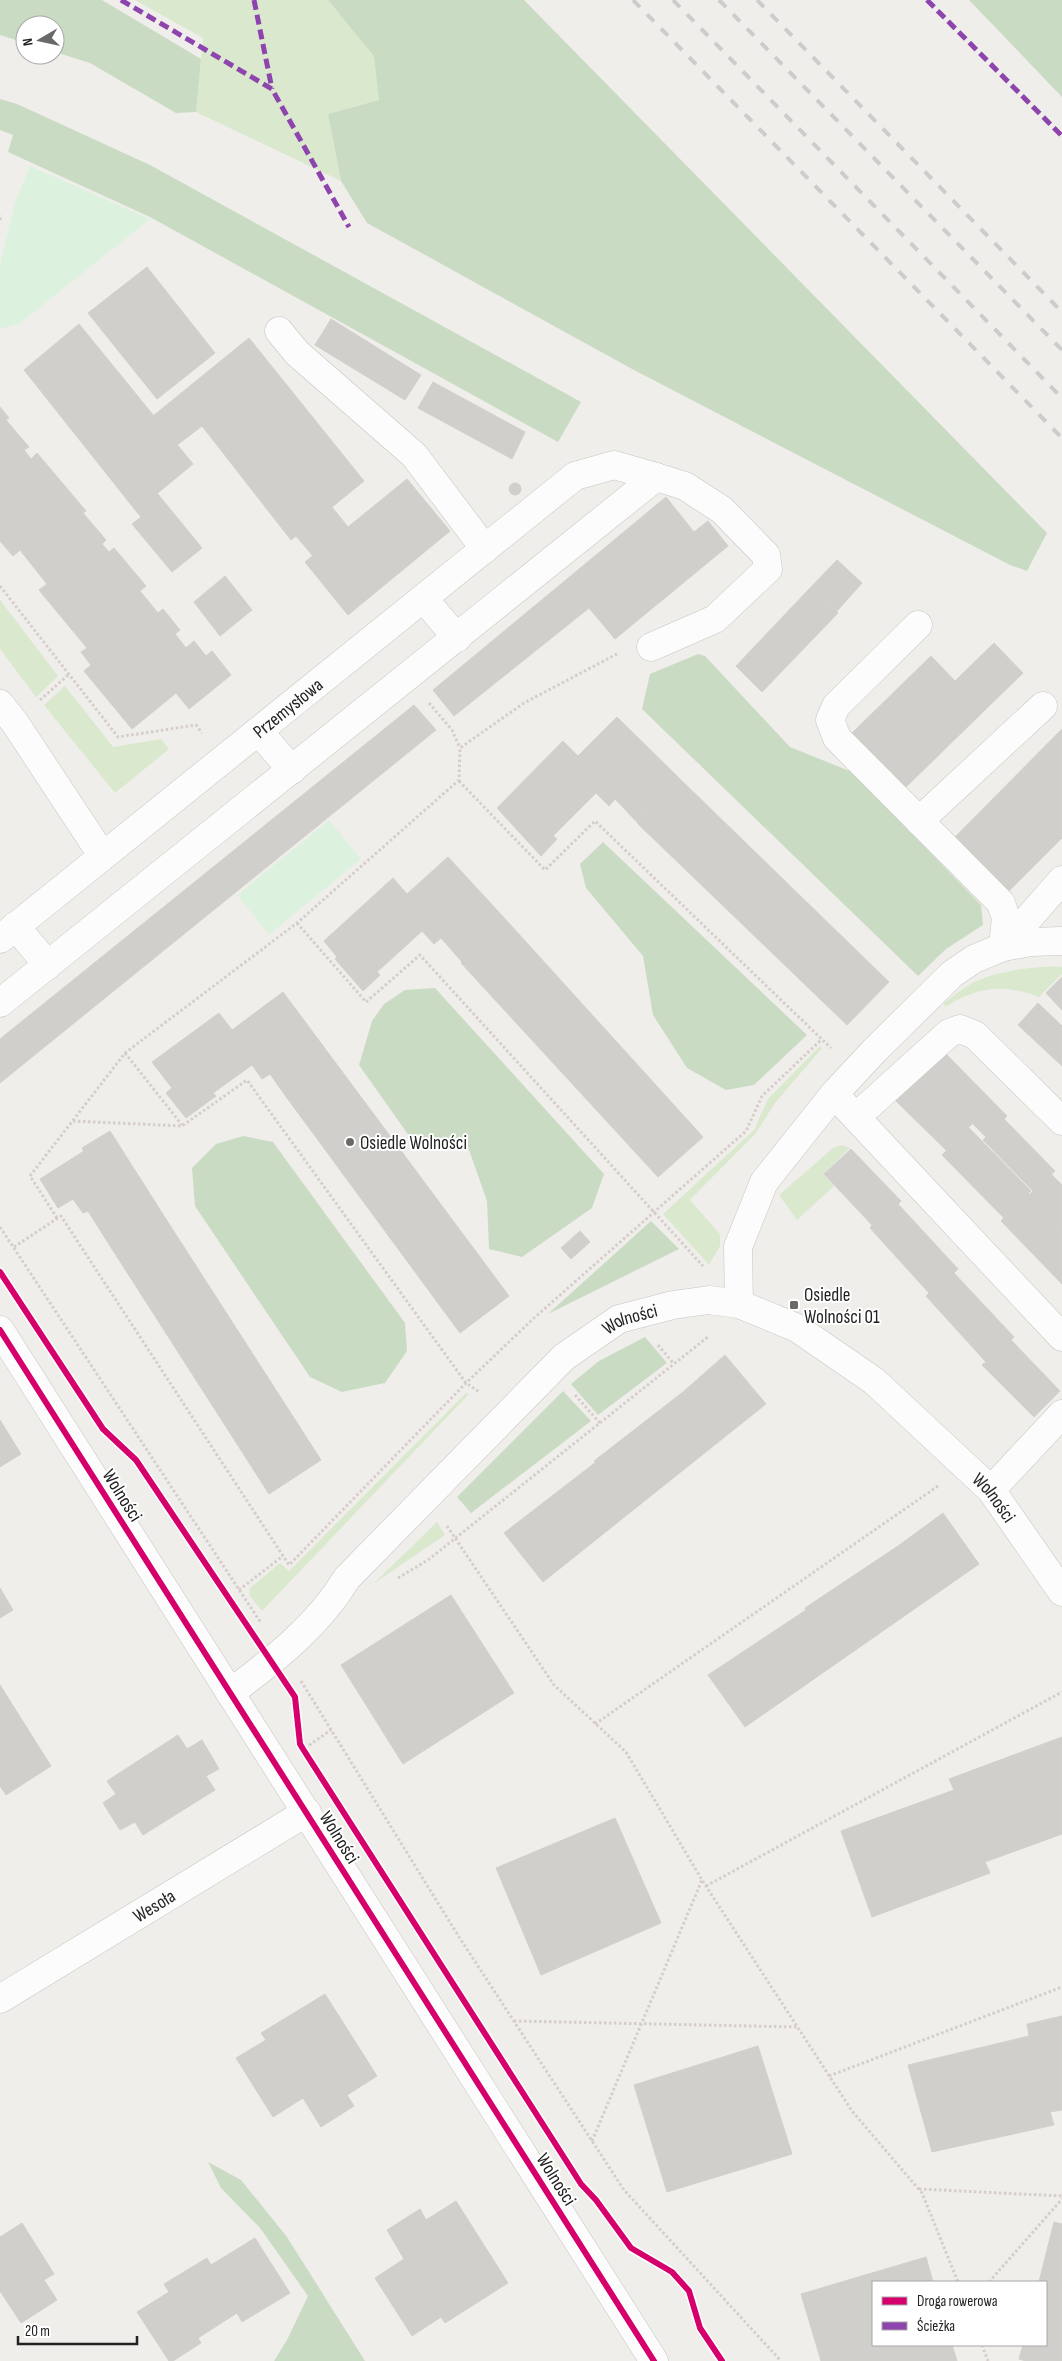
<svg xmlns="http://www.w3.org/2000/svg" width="1062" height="2361" font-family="'Sofia Sans Condensed',sans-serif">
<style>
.grass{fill:#dae9ce}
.forest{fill:#cadbc3}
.park{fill:#ddf2de}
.building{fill:#d0cfcc;stroke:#d2d0cd}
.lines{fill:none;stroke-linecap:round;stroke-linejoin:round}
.minor-casing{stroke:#c6c5c3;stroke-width:29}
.path{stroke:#d6cdcb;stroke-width:3;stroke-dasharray:2.5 2.5;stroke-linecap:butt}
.minor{stroke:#fdfcfc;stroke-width:28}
.rail{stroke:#ccc;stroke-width:4;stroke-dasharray:10 10;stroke-linecap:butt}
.quiet{stroke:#8e44ad;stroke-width:5;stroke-dasharray:10 5;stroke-linecap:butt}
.cycleway-casing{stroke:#fff;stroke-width:9}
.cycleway{stroke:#d6006c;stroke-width:6}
.poi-dot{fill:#6a6968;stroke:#fff;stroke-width:2}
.labels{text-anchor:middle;stroke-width:4;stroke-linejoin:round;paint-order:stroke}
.street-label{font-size:19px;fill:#222;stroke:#fff}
.poi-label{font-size:19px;fill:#222;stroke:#fff;text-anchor:start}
</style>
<rect width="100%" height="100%" fill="#f0eeeb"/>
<g class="grass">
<polygon points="135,0 328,0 375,56 379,100 328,114 341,181 196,112 203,38"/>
<polygon points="0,600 58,676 36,697 0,649"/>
<polygon points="65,686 113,747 161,739 169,749 115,793 44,705"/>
<path d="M1062,967v7l-23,23c-37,-14 -62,-10 -94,10l-1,-4c12,-9 25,-20 40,-25 19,-7 57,-13 78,-11z"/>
<polygon points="820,1046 822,1048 775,1103 756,1133 690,1200 720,1234 720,1246 709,1265 663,1214 754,1130 768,1099"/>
<polygon points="842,1145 850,1148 823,1174 834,1186 797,1220 779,1195 833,1148"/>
<polygon points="466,1393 469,1394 262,1611 249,1595 250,1588 280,1563 289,1571"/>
<polygon points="437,1522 445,1535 373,1584"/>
</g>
<g class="forest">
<polygon points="0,0 102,0 201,59 196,112 176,113 90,63 55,52 55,25 25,25 25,43 0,35"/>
<polygon points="328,0 524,0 1047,533 1027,571 1010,565 634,370 367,223 341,181 328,114 379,100 374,56"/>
<polygon points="969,0 1062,0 1062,97"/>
<polygon points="0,99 17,104 150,165 581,402 558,442 150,217 8,152 13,135 0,130"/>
<polygon points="698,654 705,656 790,747 852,772 981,905 983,925 946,949 918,976 642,709 650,674"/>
<polygon points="603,842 807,1035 754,1085 726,1090 687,1068 653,1015 643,956 586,888 580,864"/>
<polygon points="435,988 604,1174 592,1208 522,1257 489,1249 487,1201 468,1147 412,1140 359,1065 372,1021 384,1004 405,990"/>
<polygon points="243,1136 273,1142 405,1323 407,1351 385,1383 342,1392 310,1377 195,1206 192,1168 216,1144"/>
<polygon points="651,1221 679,1249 548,1314"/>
<polygon points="645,1337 667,1363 598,1415 571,1384 599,1361"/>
<polygon points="563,1391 591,1421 471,1513 457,1497"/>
<polygon points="208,2162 241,2180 287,2237 365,2361 274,2361 287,2340 308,2296 260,2228 221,2188"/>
</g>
<g class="park">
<polygon points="30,166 150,219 19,324 0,329 0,265 15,202"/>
<polygon points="329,820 361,859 269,935 237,895"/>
</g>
<g class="building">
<polygon points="147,267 215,353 157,399 88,313"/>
<polygon points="331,319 421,375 405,400 315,345"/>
<polygon points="79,324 193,464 136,511 24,370"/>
<polygon points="249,338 364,481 332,507 348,527 313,556 296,536 291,540 202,426 177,445 153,416"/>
<polygon points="433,382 525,432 512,459 418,408"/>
<polygon points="0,407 9,418 6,420 29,447 24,450 31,459 37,453 86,511 83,513 106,540 102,544 109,552 114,548 146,586 140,591 158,613 163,609 180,630 175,634 186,648 194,641 206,656 212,651 231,675 189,709 176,693 132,729 84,671 91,665 81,652 87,648 39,590 47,584 20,550 13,556 0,541"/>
<polygon points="407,479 450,531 348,615 305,562"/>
<circle cx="515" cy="489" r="6"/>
<polygon points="157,493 202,548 172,572 132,524 141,517 136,511"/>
<polygon points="666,497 694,532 708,521 728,546 615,639 589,608 454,716 433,690"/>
<polygon points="837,560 862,583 837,611 811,587"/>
<polygon points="225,576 252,610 220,636 194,602"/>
<polygon points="811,587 838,613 762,692 736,666"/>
<polygon points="994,643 1023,673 905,788 852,733 931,656 955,681"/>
<polygon points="414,705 436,730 0,1083 0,1039"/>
<polygon points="617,717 679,778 637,822 615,799 609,806 596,793 553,836 557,839 541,856 497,808 563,741 578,756"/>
<polygon points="1062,729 1062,838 1009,891 955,837"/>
<polygon points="679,778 889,982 847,1025 637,823"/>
<polygon points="448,857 507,921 462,962 441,938 434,944 422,931 377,972 380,975 363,991 335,959 337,957 324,941 393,878 407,894"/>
<polygon points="507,921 703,1137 658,1177 461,963"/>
<polygon points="1062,977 1062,1010 1046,993"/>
<polygon points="283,992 335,1062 287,1098 270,1074 262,1079 252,1065 213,1093 216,1096 186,1118 166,1093 172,1088 152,1062 219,1013 232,1030"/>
<polygon points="1038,1003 1062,1026 1062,1066 1018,1025"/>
<polygon points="945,1053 1007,1116 986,1137 923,1074"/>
<polygon points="335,1062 509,1296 460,1333 287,1098"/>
<polygon points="922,1073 972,1124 946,1150 895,1100"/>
<polygon points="1004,1119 1055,1171 1033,1191 983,1140"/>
<polygon points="969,1128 1031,1191 1004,1218 942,1155"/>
<polygon points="110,1131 164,1216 112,1249 88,1211 83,1213 73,1199 58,1208 40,1179 84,1151 82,1148"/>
<polygon points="851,1149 901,1201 898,1204 958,1269 954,1273 1014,1337 1011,1340 1060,1391 1034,1417 982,1365 986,1362 926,1296 929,1293 870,1228 872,1225 824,1174"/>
<polygon points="1051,1174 1062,1185 1062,1229 1029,1195"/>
<polygon points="1028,1194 1062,1229 1062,1284 1001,1221"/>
<polygon points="164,1216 321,1460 269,1494 112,1249"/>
<polygon points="580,1231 590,1242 571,1259 561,1248"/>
<polygon points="725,1355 766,1404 543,1582 504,1533 596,1462 594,1461 683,1392"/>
<polygon points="0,1420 21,1454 0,1467"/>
<polygon points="943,1513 979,1564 745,1727 708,1675 806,1610 805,1608 898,1546"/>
<polygon points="0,1588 13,1610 0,1618"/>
<polygon points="451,1595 514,1693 403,1764 341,1665"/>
<polygon points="0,1685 51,1766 6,1795 0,1786"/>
<polygon points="178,1735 187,1749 202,1740 219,1769 206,1776 215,1790 143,1835 135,1822 120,1830 103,1803 116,1794 107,1781"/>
<polygon points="1062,1737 1062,1834 985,1862 990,1873 872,1917 841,1831 954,1790 949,1779"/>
<polygon points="615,1818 661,1923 541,1975 496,1868"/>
<polygon points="325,1994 377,2076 347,2095 354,2106 321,2127 303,2098 273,2117 236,2058 266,2040 261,2033"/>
<polygon points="1062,2016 1062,2110 1050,2112 1054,2125 932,2152 908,2065 1029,2036 1027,2024"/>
<polygon points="758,2046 792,2154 667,2192 634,2085"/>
<polygon points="456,2201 508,2283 445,2323 441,2317 412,2336 375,2278 404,2259 387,2230 420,2209 426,2220"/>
<polygon points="1054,2222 1062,2224 1062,2361 1026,2361 1019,2359 1023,2345 1046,2345 1046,2282 1039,2282"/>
<polygon points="22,2223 54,2274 44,2280 57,2300 21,2323 0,2291 0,2237"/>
<polygon points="255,2238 290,2293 242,2322 237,2313 198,2338 201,2343 173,2361 169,2361 137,2312 169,2292 164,2284 207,2258 211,2265"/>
<polygon points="926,2257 933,2282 873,2282 873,2345 952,2345 957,2361 821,2361 801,2294"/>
</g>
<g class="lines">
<g class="minor-casing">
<g id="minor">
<polyline points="279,331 297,353 414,455 485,549"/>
<polyline points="424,599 457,638"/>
<polyline points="918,625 836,706 830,720 837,738 1001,903 1006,918 1003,947"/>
<polyline points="0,704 15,723 102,855"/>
<polyline points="258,731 292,770"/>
<polyline points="919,821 1043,706"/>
<polyline points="15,926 48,965"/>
<path id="s1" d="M0,939l575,-463 39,-11 42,12"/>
<polyline points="1003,947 1062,880"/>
<polyline points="0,1003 656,477 685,486 722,510 766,555 768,569 715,619 651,647"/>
<polyline points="834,1094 1062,1337"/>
<polyline points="856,1117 949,1033 960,1029 975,1035 1062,1121"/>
<polyline points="739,1304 738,1247 764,1182 834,1094 875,1050 952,974 974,959 1003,947 1031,942 1062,941"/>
<polyline points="0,1330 654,2361"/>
<polyline points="991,1490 1062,1414"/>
<path id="s2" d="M230,1693c44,-33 89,-68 117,-115l217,-221 55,-38 54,-14 36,-5 30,4 58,24 77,53 117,109 71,102"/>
<path id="s3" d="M0,1999l307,-187"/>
</g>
</g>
<g class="path">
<polyline points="0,220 1,215"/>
<polyline points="0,586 118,737 196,725 202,733"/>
<polyline points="40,700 68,675"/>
<polyline points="429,703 452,730 460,748"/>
<polyline points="459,781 545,870 595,821 831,1048"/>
<polyline points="297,923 366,1002 420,955 703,1266"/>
<polyline points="125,1053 182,1125"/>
<polyline points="73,1121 182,1126 247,1080 466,1383 479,1392"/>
<polyline points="57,1218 30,1176 125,1053 297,923 459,780 460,748 524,703 617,654"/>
<polyline points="0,1227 261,1623"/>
<polyline points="14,1247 61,1216 289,1565 466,1383 534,1318 746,1131 762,1096 822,1039"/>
<polyline points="658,1345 674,1364"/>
<polyline points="575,1395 600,1423"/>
<polyline points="447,1526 554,1685 626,1752 702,1880 852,2111 922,2193 958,2282"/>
<polyline points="398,1578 428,1560 709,1336"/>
<polyline points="239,1590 283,1556"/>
<polyline points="301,1681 459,1937 624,2190 781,2361"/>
<polyline points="595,1724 938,1486"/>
<polyline points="305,1748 331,1730"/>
<polyline points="706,1886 1062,1692"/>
<polyline points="514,2021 798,2027"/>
<polyline points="829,2076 1062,1987"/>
<polyline points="592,2141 702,1880"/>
<polyline points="919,2189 1062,2196"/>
<polyline points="989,2282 1062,2199"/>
<polyline points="982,2345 988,2361"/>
</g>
<use href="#minor" class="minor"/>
<g class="rail">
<polyline points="633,0 1062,438"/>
<polyline points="673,0 1062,398"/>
<polyline points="719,0 1062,350"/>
<polyline points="757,0 1062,312"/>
</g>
<g class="quiet">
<polyline points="121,0 272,89 349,227"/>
<polyline points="254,0 272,89"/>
<polyline points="927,0 1062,136"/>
</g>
<g class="cycleway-casing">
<g id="cycleway">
<polyline points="0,1272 103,1429 136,1460 295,1697 300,1744 303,1749 581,2184 596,2200 631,2248 672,2272 689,2291 700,2328 722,2361"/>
<polyline points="0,1330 654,2361"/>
</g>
</g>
<use href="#cycleway" class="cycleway"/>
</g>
<g class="poi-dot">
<circle cx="350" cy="1142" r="5"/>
<rect x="789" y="1300" width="10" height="10" rx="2.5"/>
</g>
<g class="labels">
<g class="street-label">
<text dy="7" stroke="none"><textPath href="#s1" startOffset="369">Przemysłowa</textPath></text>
<text dy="7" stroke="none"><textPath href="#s2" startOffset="552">Wolności</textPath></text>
<text transform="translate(123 1495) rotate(58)" y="7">Wolności</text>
<text dy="7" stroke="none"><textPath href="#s2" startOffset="988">Wolności</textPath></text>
<text transform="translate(340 1837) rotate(58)" y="7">Wolności</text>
<text dy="7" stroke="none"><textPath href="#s3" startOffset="180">Wesoła</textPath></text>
<text transform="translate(557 2179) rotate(58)" y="7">Wolności</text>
</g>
<g class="poi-label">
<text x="360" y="1149">Osiedle Wolności</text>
<text x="804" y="1301">Osiedle<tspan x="804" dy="22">Wolności 01</tspan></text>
</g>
</g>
<rect x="872" y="2281" width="175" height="65" fill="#ffffff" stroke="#a7a7a7"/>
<rect x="882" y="2297" width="25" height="8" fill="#d6006c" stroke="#a7a7a7"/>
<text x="917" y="2306" font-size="15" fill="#222222">Droga rowerowa</text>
<rect x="882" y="2322" width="25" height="8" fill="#8e44ad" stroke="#a7a7a7"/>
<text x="917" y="2331" font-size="15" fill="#222222">Ścieżka</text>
<g transform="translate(40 40) rotate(261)"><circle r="24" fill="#ffffff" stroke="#a7a7a7"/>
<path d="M0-4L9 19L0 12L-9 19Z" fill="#6a6968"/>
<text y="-8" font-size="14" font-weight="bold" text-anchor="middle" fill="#222222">N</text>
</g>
<path d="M18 2336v8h119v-8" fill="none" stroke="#222222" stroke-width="2.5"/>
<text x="25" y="2336" font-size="15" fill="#222222" stroke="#ffffff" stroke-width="4" paint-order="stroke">20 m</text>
</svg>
